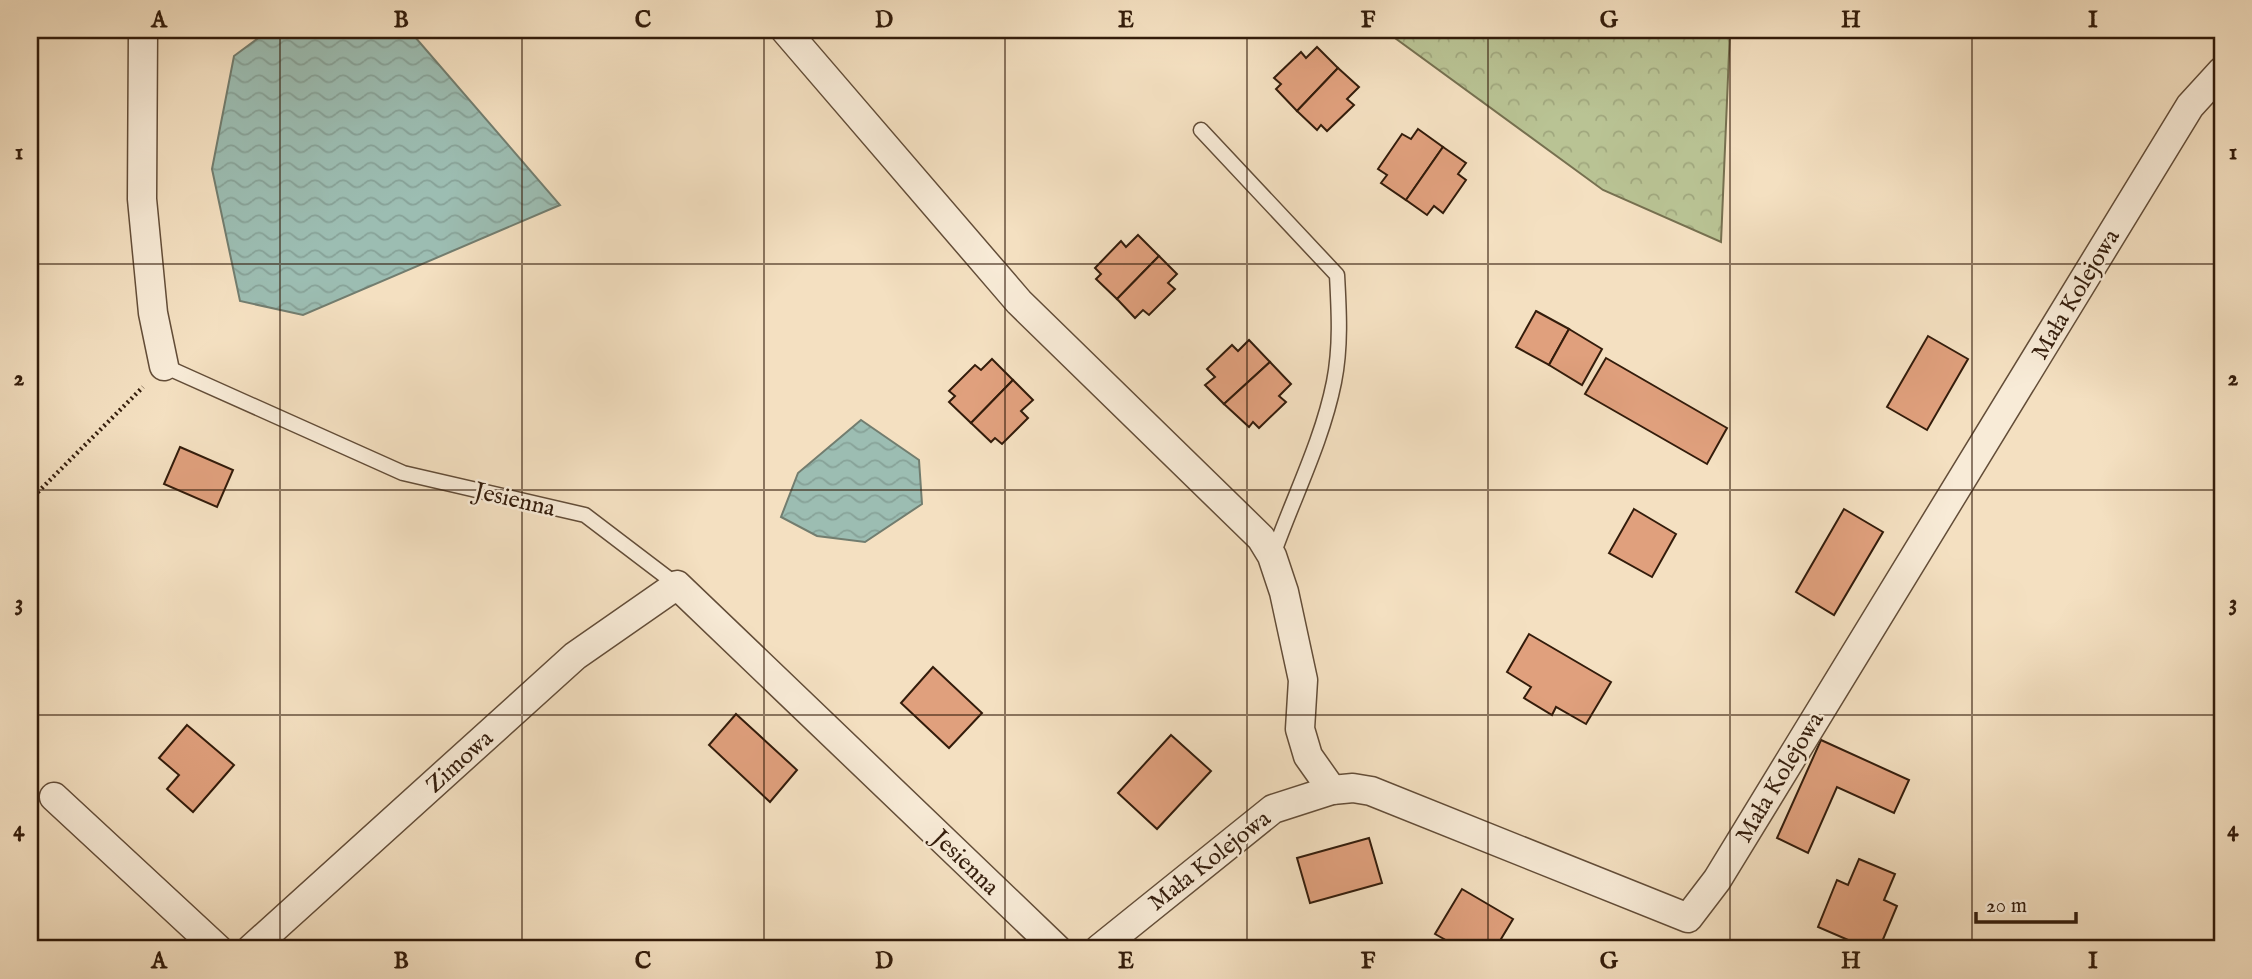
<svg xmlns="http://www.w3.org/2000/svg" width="2252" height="979" font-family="'IM FELL English',serif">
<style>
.forest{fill:url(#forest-crowns);stroke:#767050;stroke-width:2}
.water{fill:url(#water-waves);stroke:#727d6f;stroke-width:2}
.building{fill:#e0a07d;stroke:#331c0b;stroke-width:2}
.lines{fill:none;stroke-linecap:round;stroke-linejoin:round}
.lane-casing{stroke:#634d38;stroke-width:17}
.street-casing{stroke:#634d38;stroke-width:31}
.path{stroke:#331c0b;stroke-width:4.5;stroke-dasharray:2 3.5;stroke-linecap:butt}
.lane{stroke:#f8ebd7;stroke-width:14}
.street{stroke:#f8ebd7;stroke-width:28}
.grid{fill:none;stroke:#331c0b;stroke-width:2;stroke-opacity:0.55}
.labels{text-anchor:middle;stroke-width:5;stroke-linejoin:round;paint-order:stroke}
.street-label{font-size:24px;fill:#331c0b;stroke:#f8ebd7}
.neatline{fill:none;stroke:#331c0b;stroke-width:2.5}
.grid-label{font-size:23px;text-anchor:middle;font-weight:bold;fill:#331c0b}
</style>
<defs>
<pattern id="forest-crowns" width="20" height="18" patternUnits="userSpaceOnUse" patternTransform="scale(1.75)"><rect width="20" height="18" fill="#b9c394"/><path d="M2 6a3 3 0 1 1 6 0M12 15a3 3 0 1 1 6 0" fill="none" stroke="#a0a77e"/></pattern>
<pattern id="water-waves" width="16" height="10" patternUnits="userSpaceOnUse" patternTransform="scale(1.75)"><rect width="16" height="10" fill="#9cbdb2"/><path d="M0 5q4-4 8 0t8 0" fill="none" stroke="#87a298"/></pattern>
</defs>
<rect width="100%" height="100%" fill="#f4e0c1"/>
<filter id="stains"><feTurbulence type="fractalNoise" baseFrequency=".00286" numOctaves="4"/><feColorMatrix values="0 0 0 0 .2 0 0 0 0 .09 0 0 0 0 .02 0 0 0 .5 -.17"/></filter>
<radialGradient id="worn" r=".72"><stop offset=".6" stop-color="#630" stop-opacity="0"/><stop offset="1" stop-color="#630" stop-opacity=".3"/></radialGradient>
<polygon class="forest" points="1384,30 1730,30 1721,242 1603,190"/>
<g class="water">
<polygon points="269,30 409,30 560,205 303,315 240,301 212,169 234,56"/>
<polygon points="861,420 919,460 922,504 865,542 817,536 781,517 798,473"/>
</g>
<g class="building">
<polygon points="1317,47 1338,68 1297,111 1276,89 1281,84 1274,78 1301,52 1306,58"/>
<polygon points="1338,68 1359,87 1347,99 1354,105 1327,131 1321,125 1317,130 1297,111"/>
<polygon points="1418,129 1443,147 1406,200 1381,183 1387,175 1378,169 1402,134 1411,139"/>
<polygon points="1443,147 1466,163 1458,174 1466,180 1443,213 1434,206 1427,215 1406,200"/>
<polygon points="1138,235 1159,256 1117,299 1096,279 1101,274 1095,268 1121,241 1126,247"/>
<polygon points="1159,256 1177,274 1168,283 1175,289 1149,315 1143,310 1135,318 1117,299"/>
<polygon points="1536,311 1569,329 1549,365 1516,347"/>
<polygon points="1569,329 1602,349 1582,385 1549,365"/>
<polygon points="1928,336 1968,359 1927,430 1887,407"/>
<polygon points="1249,340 1270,362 1224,404 1205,385 1215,377 1207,369 1232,345 1238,351"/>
<polygon points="1606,358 1727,428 1707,464 1585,394"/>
<polygon points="992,359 1013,380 971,423 949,402 955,396 949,391 975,365 981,370"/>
<polygon points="1270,362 1291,384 1279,396 1286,402 1259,428 1253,422 1249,427 1224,404"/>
<polygon points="1013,380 1033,400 1021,411 1028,418 1002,444 995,438 991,442 971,423"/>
<polygon points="180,447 233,470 217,507 164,484"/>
<polygon points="1634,509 1676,534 1652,577 1609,553"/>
<polygon points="1844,509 1883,532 1834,615 1796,592"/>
<polygon points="1529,634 1611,682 1586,724 1556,707 1552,715 1524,698 1531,687 1507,672"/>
<polygon points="933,667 982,713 949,748 901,703"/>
<polygon points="736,714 797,770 770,802 709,745"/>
<polygon points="187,725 234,765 193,812 167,789 179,775 159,758"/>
<polygon points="1171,735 1211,771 1157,829 1118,793"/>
<polygon points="1821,740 1909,780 1894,813 1837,787 1808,853 1777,838"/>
<polygon points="1369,838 1382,883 1310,903 1297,858"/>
<polygon points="1859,859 1895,874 1884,900 1897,906 1879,949 1869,949 1818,927 1837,880 1848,885"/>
<polygon points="1462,889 1513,919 1495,949 1462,949 1435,934"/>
</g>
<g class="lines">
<g class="lane-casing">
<g id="lane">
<path d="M1201,130l136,145c2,36 4,72 -3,107 -12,60 -41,116 -61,173"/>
<polyline points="164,366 403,473 585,515 677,585"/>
</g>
</g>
<g class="street-casing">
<g id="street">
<polyline points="143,30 142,199 153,313 164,366"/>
<polyline points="785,30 1019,302 1261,538 1272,556 1284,592 1303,680 1300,729 1308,756 1332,790"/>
<polyline points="54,797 218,949"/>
<polyline points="251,949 575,656 677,585 1057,949"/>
<polyline points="1099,949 1273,809 1332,790 1353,788 1371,791 1688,918 1717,880 2190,106 2222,71"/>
</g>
</g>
<polyline class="path" points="30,500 143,387"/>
<use href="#lane" class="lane"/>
<use href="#street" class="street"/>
</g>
<path class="grid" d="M280,30v919M522,30v919M764,30v919M1005,30v919M1247,30v919M1488,30v919M1730,30v919M1972,30v919M30,264h2192M30,490h2192M30,715h2192"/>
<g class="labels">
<g class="street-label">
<text transform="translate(2075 294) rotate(-59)" y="8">Mała Kolejowa</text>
<text transform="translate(515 499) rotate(13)" y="8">Jesienna</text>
<text transform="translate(459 761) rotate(-42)" y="8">Zimowa</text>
<text transform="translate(1779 777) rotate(-59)" y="8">Mała Kolejowa</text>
<text transform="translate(1209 860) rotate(-38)" y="8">Mała Kolejowa</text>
<text transform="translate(966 862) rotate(44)" y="8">Jesienna</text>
</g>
</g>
<rect width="2252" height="979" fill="none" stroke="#f4e0c1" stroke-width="77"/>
<path d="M1976 912v10h100v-10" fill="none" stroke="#331c0b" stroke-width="3.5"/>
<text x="1986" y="912" font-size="21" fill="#331c0b" stroke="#f8ebd7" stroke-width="5" paint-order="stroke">20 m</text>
<rect x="38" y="38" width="2176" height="902" class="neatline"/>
<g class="grid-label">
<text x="159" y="27">A</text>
<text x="401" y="27">B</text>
<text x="643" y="27">C</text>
<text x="884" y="27">D</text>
<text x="1126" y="27">E</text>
<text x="1368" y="27">F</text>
<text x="1609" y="27">G</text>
<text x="1851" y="27">H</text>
<text x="2093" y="27">I</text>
<text x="19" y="159">1</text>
<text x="2233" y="159">1</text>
<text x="19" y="385">2</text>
<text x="2233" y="385">2</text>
<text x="19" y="610">3</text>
<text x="2233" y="610">3</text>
<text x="19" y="836">4</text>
<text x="2233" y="836">4</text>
<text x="159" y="968">A</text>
<text x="401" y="968">B</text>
<text x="643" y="968">C</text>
<text x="884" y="968">D</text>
<text x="1126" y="968">E</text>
<text x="1368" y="968">F</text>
<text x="1609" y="968">G</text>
<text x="1851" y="968">H</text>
<text x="2093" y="968">I</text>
</g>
<rect width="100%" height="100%" filter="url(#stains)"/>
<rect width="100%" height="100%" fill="url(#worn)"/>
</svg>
